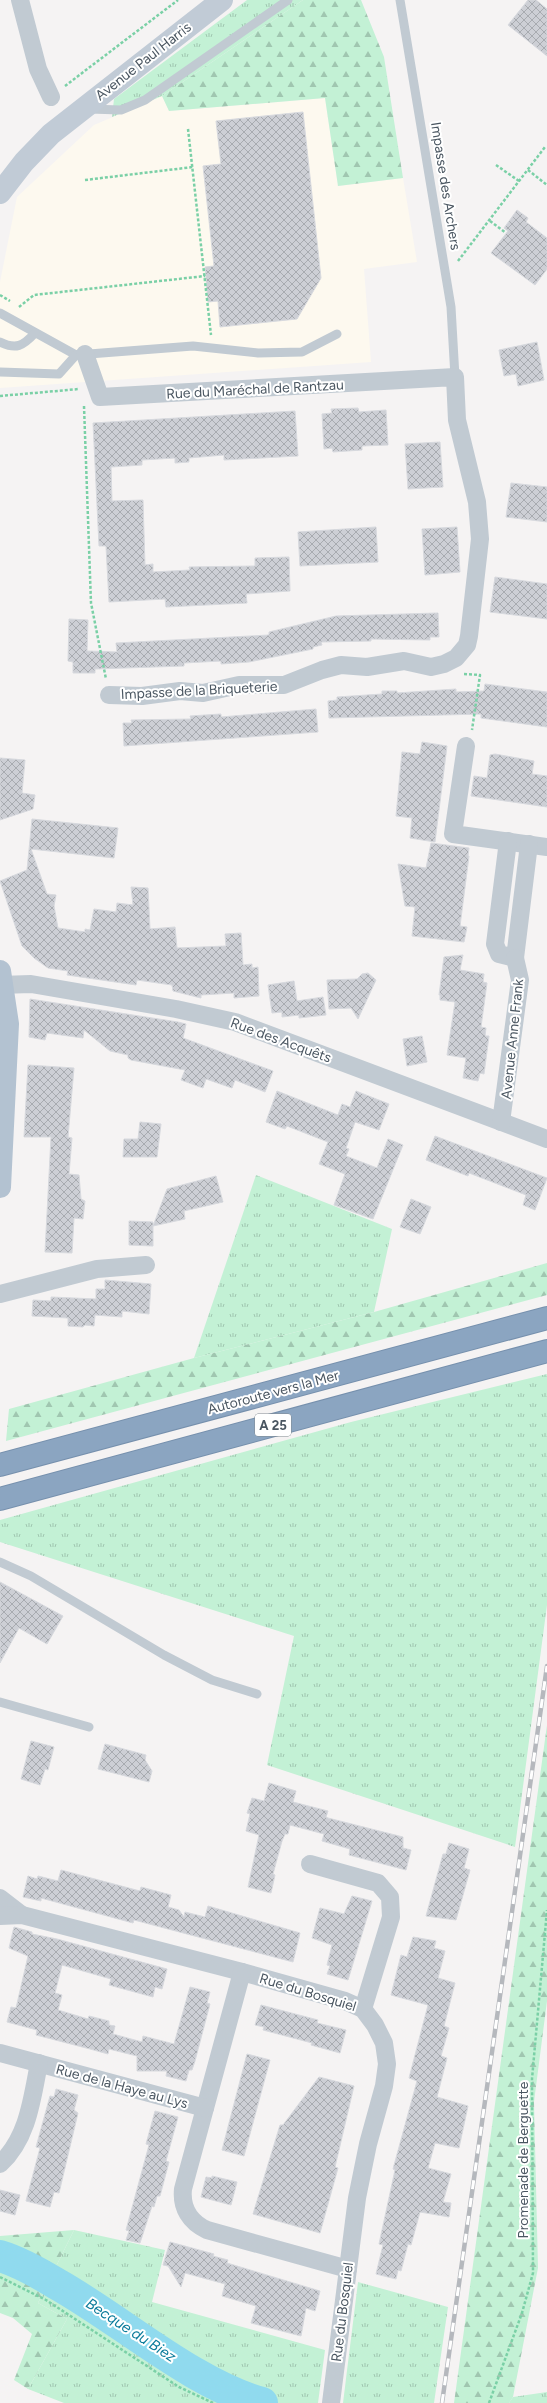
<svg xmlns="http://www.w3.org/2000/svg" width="547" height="2403" font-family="Figtree,sans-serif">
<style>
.commercial{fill:#fdf9ef}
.grass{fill:url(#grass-tufts)}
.forest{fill:url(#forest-firs)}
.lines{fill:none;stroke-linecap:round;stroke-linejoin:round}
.river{stroke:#90daee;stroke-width:32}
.building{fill:url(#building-cross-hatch);stroke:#d7d9de}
.highway-casing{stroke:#7690ad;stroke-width:24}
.path{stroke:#7ad0a6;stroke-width:2.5;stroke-dasharray:3 2;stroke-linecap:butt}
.lane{stroke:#c1cad2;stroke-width:9}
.street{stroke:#c1cad2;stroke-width:18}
.secondary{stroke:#c1cbd6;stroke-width:22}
.primary{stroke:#b3c2d1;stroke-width:22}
.highway{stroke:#8ba5c1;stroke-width:22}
.rail-casing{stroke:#b5b8bd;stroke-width:4.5}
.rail{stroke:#fff;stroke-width:3;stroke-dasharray:9;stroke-linecap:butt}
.labels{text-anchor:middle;stroke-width:4;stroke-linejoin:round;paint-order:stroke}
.shield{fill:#fff;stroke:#808990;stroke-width:1}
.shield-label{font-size:13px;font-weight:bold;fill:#4a5661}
.street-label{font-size:14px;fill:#4a5661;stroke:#fff}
.water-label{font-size:15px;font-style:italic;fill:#0c7c9b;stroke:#fff}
</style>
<defs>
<pattern id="grass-tufts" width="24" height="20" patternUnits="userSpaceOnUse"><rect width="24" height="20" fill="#c3f1d5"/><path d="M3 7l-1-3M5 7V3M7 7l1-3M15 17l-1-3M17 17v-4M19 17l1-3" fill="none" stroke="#a0c6b0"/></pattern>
<pattern id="forest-firs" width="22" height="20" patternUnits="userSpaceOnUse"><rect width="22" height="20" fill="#c3f1d5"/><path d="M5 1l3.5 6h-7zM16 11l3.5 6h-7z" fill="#a0c6b0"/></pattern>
<pattern id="building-cross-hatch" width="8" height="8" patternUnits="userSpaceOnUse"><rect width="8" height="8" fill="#cdcfd5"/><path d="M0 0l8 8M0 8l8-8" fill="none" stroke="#a8abb0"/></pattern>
</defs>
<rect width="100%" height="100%" fill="#f5f3f3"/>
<polygon class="commercial" points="162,96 169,111 325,98 338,186 403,178 417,262 364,269 371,362 0,388 0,282 17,197 94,125"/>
<g class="grass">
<polygon points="247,0 303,0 162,96 112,117 114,99"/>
<polygon points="256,1175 392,1229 374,1312 194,1358"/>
<polygon points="547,1374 547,1605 515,1847 267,1765 294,1636 0,1542 0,1520 351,1422"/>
<polygon points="74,2230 165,2250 152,2302 325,2350 318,2403 64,2403 28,2389 67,2319 38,2303"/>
<polygon points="358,2282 448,2307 434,2403 343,2403"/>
<polygon points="547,2392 547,2403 509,2403 513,2397"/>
</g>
<g class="forest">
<polygon points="303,0 361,0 384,57 403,178 338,186 325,98 169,111 162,96"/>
<polygon points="547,1263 547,1295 6,1441 9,1409 194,1358 374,1312"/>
<polygon points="547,1725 547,2001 534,2102 538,2268 513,2397 509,2403 454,2403"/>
<polygon points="74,2230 38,2303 67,2319 28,2389 14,2380 32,2334 13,2318 0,2313 0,2236"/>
</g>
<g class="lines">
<path class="river" d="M0,2256c20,6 39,17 57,28 64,36 136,100 205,119"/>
</g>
<g class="building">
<polygon points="528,0 536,0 547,9 547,56 508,25"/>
<polygon points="303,112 321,278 297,319 220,327 218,301 208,302 205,267 214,266 203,166 221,164 216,121"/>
<polygon points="517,210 528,218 526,222 547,238 547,269 535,285 491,253 508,231 504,228"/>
<polygon points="537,342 544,380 518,386 516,374 504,376 499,350"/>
<polygon points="358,408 359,412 386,410 388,445 362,446 362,450 333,452 332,448 324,449 322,414 332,413 331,409"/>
<polygon points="295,411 298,456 224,460 224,455 189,458 189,462 175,463 175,458 142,460 142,465 111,467 112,501 143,500 145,565 153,564 153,572 190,570 189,567 255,566 255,558 289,557 290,591 246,594 247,603 166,607 165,599 109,602 106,546 99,546 93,423"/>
<polygon points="440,442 443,487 408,489 405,444"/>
<polygon points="511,483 547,487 547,522 506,517"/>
<polygon points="376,527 378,562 300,566 298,532"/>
<polygon points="457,527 460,572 425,575 422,529"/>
<polygon points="495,577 547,584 547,619 490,612"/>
<polygon points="438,613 439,637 430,637 430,640 371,639 371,641 321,642 322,645 313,647 313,649 249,662 221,664 221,661 184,663 184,666 95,669 95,673 73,673 73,662 68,661 69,619 88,620 87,651 117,652 116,643 269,635 269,632 336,616"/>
<polygon points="485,684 547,692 547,727 481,718 481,714 329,718 328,701 337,700 337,697 382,694 382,691 397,691 397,693 456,689 456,692 484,691"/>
<polygon points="316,709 318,732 124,746 123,723 132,723 131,720 191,719 190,716 221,714 221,717"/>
<polygon points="422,742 447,746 435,842 410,838 412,818 396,816 402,752 420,754"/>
<polygon points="495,754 534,761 532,774 547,776 547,807 471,796 474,776 487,778 490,755"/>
<polygon points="0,758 25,760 22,793 35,795 33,809 0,820"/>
<polygon points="32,819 118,828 114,858 31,849 47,894 56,895 54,906 58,928 85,932 85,929 90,930 94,909 116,912 117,903 133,905 131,887 148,888 150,929 175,927 177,948 226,946 225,934 241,933 243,965 252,964 252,968 258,967 259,996 234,998 234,993 201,995 201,998 173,991 172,985 137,980 136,985 67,975 68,971 48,968 34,958 22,946 0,881 27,870"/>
<polygon points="431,843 469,848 468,856 469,856 460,926 467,927 464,942 412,936 415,907 405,906 398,864 426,868"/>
<polygon points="463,955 460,970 484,974 483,982 487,983 481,1027 486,1028 485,1036 489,1036 484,1074 480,1073 478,1081 463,1078 466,1058 447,1055 455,1002 440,1000 440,995 439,995 444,957"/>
<polygon points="368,973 376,980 358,1019 351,1008 329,1009 327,980 357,979 362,974"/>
<polygon points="294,981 297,1001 323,997 326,1015 299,1018 299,1015 282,1017 282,1012 272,1013 268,985"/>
<polygon points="30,999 178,1022 186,1024 183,1038 273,1071 265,1092 235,1080 232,1088 206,1079 203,1088 181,1080 185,1070 131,1060 128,1058 128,1055 110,1051 84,1030 83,1038 47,1033 45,1040 29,1037"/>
<polygon points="422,1036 427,1062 407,1066 403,1039"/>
<polygon points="28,1065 74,1068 68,1137 72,1138 69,1174 79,1175 81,1199 85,1201 83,1219 74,1218 72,1253 45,1252 51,1137 24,1137"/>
<polygon points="277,1091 338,1115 342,1104 350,1107 356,1091 389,1104 379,1130 355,1122 346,1148 349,1149 346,1156 377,1168 388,1139 403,1145 373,1219 334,1205 345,1174 319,1164 328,1142 287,1126 285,1129 266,1122"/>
<polygon points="140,1122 161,1124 157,1157 123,1157 124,1139 138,1139"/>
<polygon points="435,1136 547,1178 535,1210 523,1205 526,1195 469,1173 468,1176 426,1160"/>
<polygon points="216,1176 223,1202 184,1211 185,1219 153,1226 167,1189"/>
<polygon points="411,1199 431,1207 420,1234 400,1227"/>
<polygon points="129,1221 153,1222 153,1246 129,1245"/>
<polygon points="105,1280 151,1284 149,1314 122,1311 122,1317 95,1315 94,1326 85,1325 83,1327 68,1326 68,1318 32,1316 33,1300 51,1301 51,1297 96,1299 96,1289 105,1289"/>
<polygon points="0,1582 63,1616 47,1644 19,1628 0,1663"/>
<polygon points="31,1741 54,1747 48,1770 45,1769 40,1785 21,1779"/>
<polygon points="105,1744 146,1755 145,1760 152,1771 149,1782 98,1769"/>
<polygon points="269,1783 296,1791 293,1802 328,1811 326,1817 328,1818 403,1837 403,1848 411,1850 406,1870 349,1855 350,1849 322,1841 324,1834 290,1825 288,1834 285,1834 282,1841 273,1874 275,1875 271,1893 248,1887 259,1835 246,1831 250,1814 247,1813 252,1798 264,1801"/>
<polygon points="449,1843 469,1849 464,1868 470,1870 456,1920 426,1916 443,1854 446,1854"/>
<polygon points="61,1870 140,1891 141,1887 171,1895 168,1907 179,1910 184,1917 185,1912 205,1917 208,1906 300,1933 293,1962 134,1920 133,1923 41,1898 41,1901 23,1897 28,1876 37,1879 38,1876 58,1881"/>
<polygon points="352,1896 372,1901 348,1980 327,1974 330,1966 327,1965 332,1945 312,1938 320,1908 344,1914"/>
<polygon points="14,1927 32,1932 32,1934 57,1939 167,1969 162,1989 155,1987 153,1997 109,1985 111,1979 62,1965 55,1993 62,1995 58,2010 88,2019 89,2016 109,2021 109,2025 115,2026 113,2034 142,2042 143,2036 174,2044 190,1987 210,1992 207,2003 210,2004 195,2061 192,2070 189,2070 186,2081 166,2076 167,2071 137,2071 137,2056 109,2049 108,2054 90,2049 36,2035 37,2030 7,2022 11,2007 16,2008 28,1956 9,1948"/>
<polygon points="413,1937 436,1941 434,1948 445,1951 438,1978 455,1983 444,2026 449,2028 441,2056 447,2058 437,2097 468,2106 459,2148 435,2143 428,2168 451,2174 443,2202 451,2203 449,2217 420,2212 411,2245 408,2244 401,2271 398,2270 396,2279 376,2274 383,2245 379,2244 395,2170 393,2169 417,2081 409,2078 428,2005 391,1995 401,1955 407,1957"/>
<polygon points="261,2005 318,2020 317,2023 346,2030 340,2053 311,2045 312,2043 263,2030 264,2027 255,2025"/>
<polygon points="247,2054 270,2060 244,2156 222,2150"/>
<polygon points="319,2077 354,2086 335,2167 338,2168 320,2233 253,2214 280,2125 283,2125"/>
<polygon points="56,2089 78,2095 74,2110 78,2113 59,2193 54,2192 50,2207 26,2201 40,2148 36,2147 50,2096 54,2097"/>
<polygon points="155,2111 178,2117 166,2161 169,2162 160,2196 157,2196 154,2207 152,2206 140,2243 126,2240 129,2231 126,2230 149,2145 146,2144"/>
<polygon points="212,2176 237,2182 231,2205 201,2197 206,2177 212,2178"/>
<polygon points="0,2190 20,2195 15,2215 0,2211"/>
<polygon points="170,2242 214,2254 213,2256 228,2260 227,2263 320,2291 315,2311 306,2308 301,2336 251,2323 256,2306 222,2296 225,2284 185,2273 181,2287 168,2266 163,2265"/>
</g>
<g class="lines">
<g class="highway-casing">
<g id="highway">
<polyline points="0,1465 547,1318"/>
<polyline points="0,1499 547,1351"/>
</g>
</g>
<g class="path">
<polyline points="65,86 178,0"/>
<polyline points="188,129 211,335"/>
<polyline points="496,165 519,181"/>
<polyline points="528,170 547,185"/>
<polyline points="85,180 193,167"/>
<polyline points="490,221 506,233"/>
<polyline points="458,261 545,147"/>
<polyline points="0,295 10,301"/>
<polyline points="19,307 34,295 205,276"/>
<polyline points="0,396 79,389"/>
<polyline points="84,406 91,603 106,679"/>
<polyline points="464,674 480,675 472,730"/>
<polyline points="0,2277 46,2300 179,2387 213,2403"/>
<polyline points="489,2403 522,2313 533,2273 532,2079 547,1910"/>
</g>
<g class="lane">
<polyline points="400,0 451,307 455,377"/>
<polyline points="89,109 121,110 145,100 288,0"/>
<polyline points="0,313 76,355 193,346 258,353 302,352 337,334"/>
<path d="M0,342c16,8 23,4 35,-9"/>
<polyline points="0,372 59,374 76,355"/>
<polyline points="0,1562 31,1576 164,1655 212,1680 257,1694"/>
<polyline points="0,1702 89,1727"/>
</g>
<g class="street">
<polyline points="20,0 38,69 51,97"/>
<polyline points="85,354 100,397 455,377 457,420 477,502 480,539 469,636 467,645 456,658 444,664 431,667 404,661 367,667 341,665 322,670 284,685 239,685 203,693 180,691 142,696 109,695"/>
<polyline points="466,746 453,834 547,847"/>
<polyline points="508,841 495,944 499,954 515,958 529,844"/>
<polyline points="0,985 31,984 176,1009 235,1022 547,1139"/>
<polyline points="501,1122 520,980 515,958"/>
<polyline points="0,1294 97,1269 146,1265"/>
<polyline points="310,1864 378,1883 390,1897 391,1917 363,2009"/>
<polyline points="0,1898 22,1915"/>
<polyline points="0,1916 22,1915 242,1972 345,2001 363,2009 375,2025 384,2043 387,2064 384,2086 368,2144 357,2198 331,2403"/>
<path d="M242,1972l-59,217c-2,19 7,33 24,41l141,39"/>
<polyline points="0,2053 205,2108"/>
<path d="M0,2164c28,-26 32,-65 39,-101"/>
</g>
<polyline class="secondary" points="0,193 24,162 51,134 222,0"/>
<polyline class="primary" points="0,971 8,1024 0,1187"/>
<use href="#highway" class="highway"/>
<g class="rail-casing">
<polyline id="rail" points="442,2403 547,1666"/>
</g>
<use href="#rail" class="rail"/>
</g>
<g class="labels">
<rect class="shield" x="255" y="1414" width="36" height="22" rx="3"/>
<g class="shield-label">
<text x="273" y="1430">A 25</text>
</g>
<g class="street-label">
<text transform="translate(143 61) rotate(-38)" y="5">Avenue Paul Harris</text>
<text transform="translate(446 186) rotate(81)" y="5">Impasse des Archers</text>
<text transform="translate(255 389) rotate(-3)" y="5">Rue du Maréchal de Rantzau</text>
<text transform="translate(199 690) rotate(-3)" y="5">Impasse de la Briqueterie</text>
<text transform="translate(512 1039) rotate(-84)" y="5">Avenue Anne Frank</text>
<text transform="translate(281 1040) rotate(20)" y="5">Rue des Acquêts</text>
<text transform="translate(273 1392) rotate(-15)" y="5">Autoroute vers la Mer</text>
<text transform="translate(308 1992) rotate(17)" y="5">Rue du Bosquiel</text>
<text transform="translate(122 2086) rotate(15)" y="5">Rue de la Haye au Lys</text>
<text transform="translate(523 2160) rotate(-90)" y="5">Promenade de Berguette</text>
<text transform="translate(342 2312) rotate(-83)" y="5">Rue du Bosquiel</text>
</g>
<g class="water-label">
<text transform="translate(131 2330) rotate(33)" y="5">Becque du Biez</text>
</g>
</g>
</svg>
